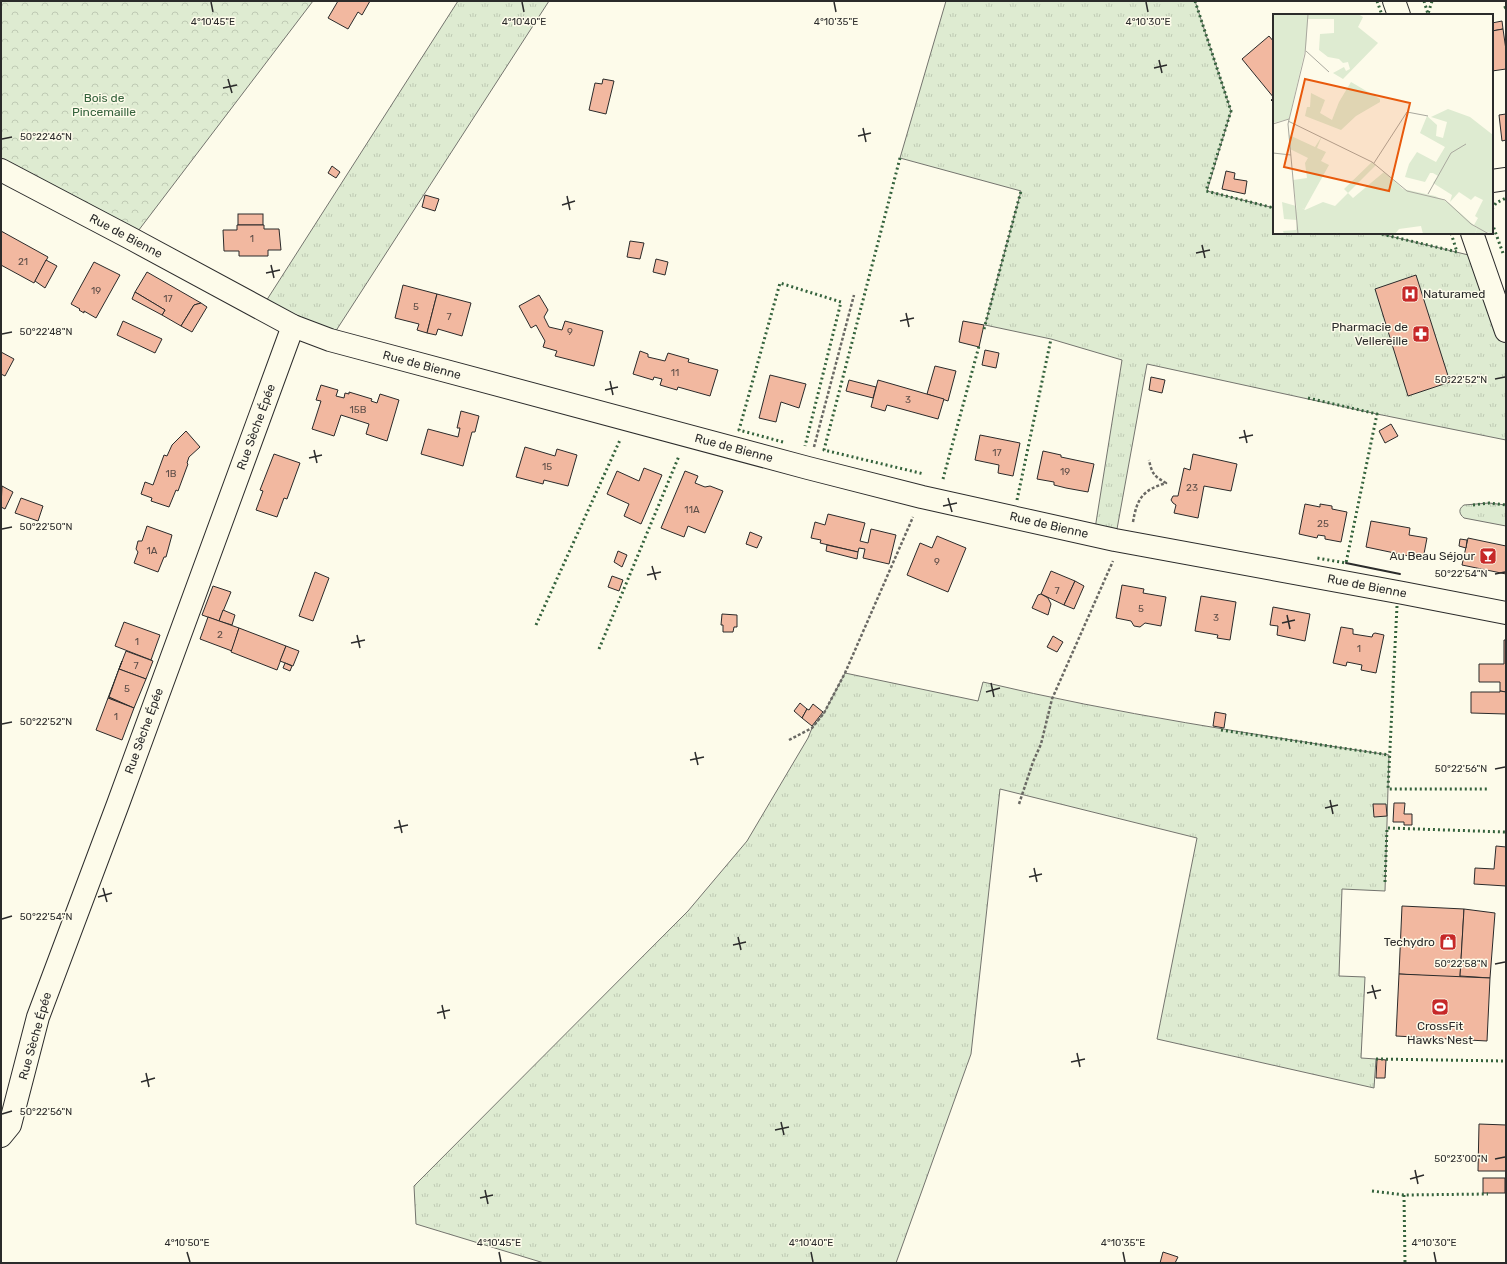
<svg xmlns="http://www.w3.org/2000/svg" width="1507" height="1264" font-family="Rubik,sans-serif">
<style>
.grass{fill:url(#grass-tufts);stroke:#74746e}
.forest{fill:url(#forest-crowns);stroke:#74746e}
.building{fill:#f2b8a0;stroke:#2b2b2b}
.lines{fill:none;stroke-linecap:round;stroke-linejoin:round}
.minor-casing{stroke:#2b2b2b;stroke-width:24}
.major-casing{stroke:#2b2b2b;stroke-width:24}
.path{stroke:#6a6964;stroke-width:2.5;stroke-dasharray:3 2;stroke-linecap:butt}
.minor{stroke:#fdfbea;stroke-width:22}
.major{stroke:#fdfbea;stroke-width:22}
.hedge{stroke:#34623c;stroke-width:3;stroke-dasharray:2 3;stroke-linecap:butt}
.wall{stroke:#2b2b2b;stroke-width:2}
.ticks{fill:none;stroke:#2b2b2b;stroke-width:1.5}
.labels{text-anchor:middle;stroke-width:3;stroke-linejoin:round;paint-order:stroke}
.number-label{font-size:10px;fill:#5d4e48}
.park-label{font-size:12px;fill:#34623c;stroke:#fdfbea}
.street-label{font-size:12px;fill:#2b2b2b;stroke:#fdfbea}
.poi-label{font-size:12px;fill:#2b2b2b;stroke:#fdfbea;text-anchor:end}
.inset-road{fill:none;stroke:#a9a89e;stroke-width:1}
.view{fill:#e8590c;fill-opacity:0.15;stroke:#e8590c;stroke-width:2}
.inset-edge{fill:none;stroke:#2b2b2b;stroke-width:2}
.ticks-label{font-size:10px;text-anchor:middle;fill:#2b2b2b;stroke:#fdfbea;stroke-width:3;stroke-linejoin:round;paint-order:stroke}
</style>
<defs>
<pattern id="grass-tufts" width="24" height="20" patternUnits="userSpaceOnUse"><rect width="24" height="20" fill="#deebd1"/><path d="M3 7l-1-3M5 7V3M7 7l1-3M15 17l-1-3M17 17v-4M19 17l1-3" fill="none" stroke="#bfcab4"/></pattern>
<pattern id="forest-crowns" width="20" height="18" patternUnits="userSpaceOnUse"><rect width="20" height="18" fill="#deebd1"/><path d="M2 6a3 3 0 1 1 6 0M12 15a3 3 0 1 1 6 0" fill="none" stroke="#bfcab4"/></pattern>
</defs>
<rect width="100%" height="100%" fill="#fdfbea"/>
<g class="grass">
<polygon points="458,1 549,1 330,340 261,309"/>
<polygon points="946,1 1195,1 1231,111 1207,191 1274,208 1274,233 1377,233 1481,258 1506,331 1506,440 1377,414 1147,364 1115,540 1094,535 1122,360 1051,339 985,325 1021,191 900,158"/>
<path d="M1489,503l17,2v21l-42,-8c-5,-4 -6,-9 0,-13z"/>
<path d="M845,673l133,28 5,-19c134,32 270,52 406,73l-4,136 -43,-2 -3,87 26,1 -4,81 15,1 -2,29 -217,-49 40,-201 -197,-49 -29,265 -75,209h-352l-128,-39 -2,-38 274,-275 59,-70 61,-103 4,-10 12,-15z"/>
</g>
<polygon class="forest" points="1,1 313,1 132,239 1,170"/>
<g class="building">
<polygon points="338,1 370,1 362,15 358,12 348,29 328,18"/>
<polygon points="1502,21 1503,29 1492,31 1492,23"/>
<polygon points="1503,29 1506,50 1506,69 1492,71 1492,31"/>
<polygon points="1269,36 1274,42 1274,103 1271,100 1274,98 1242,59"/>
<polygon points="603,79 614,81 606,114 589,110 595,83 602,84"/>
<polygon points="1506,114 1506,140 1502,141 1499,115"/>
<polygon points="332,166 340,172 336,178 328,173"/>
<polygon points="1226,171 1235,173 1234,179 1247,181 1245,194 1222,189"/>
<polygon points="425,195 439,199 435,211 422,207"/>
<rect x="238" y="214" width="25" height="11"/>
<polygon points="237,225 264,225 264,229 279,229 281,250 268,250 268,256 239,256 239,251 224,251 223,230 237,230"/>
<polygon points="1,231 48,257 34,283 1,265"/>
<polygon points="630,241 644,243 640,259 627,257"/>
<polygon points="656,259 668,262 665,275 653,272"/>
<polygon points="46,260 57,266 45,288 35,281"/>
<polygon points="94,262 120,275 96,318 84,311 84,313 79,310 80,309 71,304"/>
<polygon points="147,272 201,303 194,305 181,326 162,315 165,310 135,292"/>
<polygon points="1416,275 1450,382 1408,396 1375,289"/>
<polygon points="403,285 437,294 427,333 417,330 419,324 395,318"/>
<polygon points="135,292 165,310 162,315 132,299"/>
<polygon points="437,294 471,303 462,336 438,329 436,335 427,333"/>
<polygon points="539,295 548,310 544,317 549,327 562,330 565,321 603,331 594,366 555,356 557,351 543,347 545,341 536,325 531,328 519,306"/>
<polygon points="201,303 207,307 192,332 181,326 194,305"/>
<polygon points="123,321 162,339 155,353 117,335"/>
<polygon points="963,321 984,325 979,347 959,342"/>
<polygon points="985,350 999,353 996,368 982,365"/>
<polygon points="640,351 648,354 648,357 665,361 668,353 689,359 688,362 718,370 710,396 678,387 677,390 660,385 662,379 654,377 653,380 633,374"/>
<polygon points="1,352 14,359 5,376 1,374"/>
<polygon points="935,366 956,371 948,401 927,394"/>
<polygon points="770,375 806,384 799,408 781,402 776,422 759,418"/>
<polygon points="1151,377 1165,380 1162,393 1149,390"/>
<polygon points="849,380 876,387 873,398 846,391"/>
<polygon points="878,380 944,399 938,419 887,405 885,411 871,407"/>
<polygon points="321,385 338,390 336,396 344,398 345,393 349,394 349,392 372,399 371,401 377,403 380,394 399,400 387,441 366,434 369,424 341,415 334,436 312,429 321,401 316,400"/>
<polygon points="461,411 479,416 475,432 472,432 463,466 421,454 428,429 458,437 460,428 457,428"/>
<polygon points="1391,424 1398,436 1385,443 1379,431"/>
<polygon points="186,431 200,447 189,457 187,463 188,464 178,491 176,490 169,507 151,501 152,498 141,494 145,482 153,485 164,455 167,456 172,445"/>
<polygon points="980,435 1020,443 1013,476 998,473 999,465 975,460"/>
<polygon points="525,447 555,456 557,449 577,455 568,486 544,480 543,484 516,477"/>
<polygon points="1043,451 1061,455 1061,457 1094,464 1088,492 1066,488 1054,485 1054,482 1037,479"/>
<polygon points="274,454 300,463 287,499 284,498 277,517 256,510 263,491 260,490"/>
<polygon points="1193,454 1237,464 1231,491 1204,486 1198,518 1174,513 1176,505 1173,503 1171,500 1173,496 1178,496 1184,468 1190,470"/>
<polygon points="644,468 662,475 641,524 624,516 629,504 607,494 617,471 639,481"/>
<polygon points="685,471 698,476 695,483 705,487 710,486 723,491 705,533 688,526 684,537 661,528"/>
<polygon points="2,486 13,492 5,509 1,507"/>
<polygon points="21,498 43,506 38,521 15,513"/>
<polygon points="1305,504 1320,507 1320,504 1332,506 1332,509 1347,512 1341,542 1325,539 1325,536 1318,535 1317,538 1299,534"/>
<polygon points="828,514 865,523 860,541 868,543 871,529 896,535 889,564 863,558 865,549 859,548 858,552 820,543 821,540 811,538 815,522 825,525"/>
<polygon points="1371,521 1410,528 1409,535 1427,538 1423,559 1366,547"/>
<polygon points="147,526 172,535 166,557 164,557 158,572 134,563 138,552 136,549 138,541 142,541"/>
<polygon points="750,532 762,537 757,548 746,544"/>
<polygon points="937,536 966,548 948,592 907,575 920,543 932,548"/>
<polygon points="1468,538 1506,546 1506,574 1462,565"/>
<polygon points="1460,539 1467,540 1466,548 1459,546"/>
<polygon points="827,545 858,552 857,559 826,551"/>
<polygon points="618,551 627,555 622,567 614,562"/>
<polygon points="1051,571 1075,581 1064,605 1041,594"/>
<polygon points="315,572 329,578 313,621 299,616"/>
<polygon points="612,576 623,580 619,591 608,587"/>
<polygon points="1075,581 1084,586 1074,609 1064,605"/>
<polygon points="1122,585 1144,589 1143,593 1166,597 1161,626 1145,623 1140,627 1134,626 1131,621 1116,618"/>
<polygon points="213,586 231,592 219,621 202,615"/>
<polygon points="1041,594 1048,598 1051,604 1048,615 1032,608 1038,595"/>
<polygon points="1201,596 1236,602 1230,640 1217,638 1218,635 1195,631"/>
<polygon points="1273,607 1310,614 1305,641 1277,635 1278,626 1270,625"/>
<polygon points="223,610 235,615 232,625 219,621"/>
<polygon points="722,614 737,615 737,627 734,627 733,632 723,632 723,625 721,625"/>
<polygon points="208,617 239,628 232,651 200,639"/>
<polygon points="124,622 160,635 151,660 115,646"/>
<polygon points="1341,627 1353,629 1353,634 1372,637 1373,634 1375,633 1384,635 1376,673 1361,670 1362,665 1347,662 1346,666 1333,663"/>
<polygon points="239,628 286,646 277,670 231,652"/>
<polygon points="1053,636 1063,642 1057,652 1047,647"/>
<polygon points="1504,640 1506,640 1506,692 1500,691 1500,682 1479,682 1479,664 1504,664"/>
<polygon points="286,646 299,651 293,666 280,661"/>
<polygon points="126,651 153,661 146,679 119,669"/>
<polygon points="122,661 109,697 134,708 108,698"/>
<polygon points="285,663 292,666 290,671 283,668"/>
<polygon points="119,669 146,679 134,708 109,697"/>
<polygon points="1500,691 1506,692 1506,714 1471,713 1471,692 1500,692"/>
<polygon points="108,698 134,708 122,740 96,730"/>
<polygon points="800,703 807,709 802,718 794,711"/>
<polygon points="813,704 823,712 812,726 802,718 807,709 809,710"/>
<polygon points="1215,712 1226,714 1224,728 1213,726"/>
<polygon points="1394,803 1405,803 1404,814 1412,814 1412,825 1404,825 1404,822 1393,822"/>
<polygon points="1373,804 1386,804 1387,816 1374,817"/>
<polygon points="1496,846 1506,847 1506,886 1474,884 1475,868 1494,869"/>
<polygon points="1402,906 1464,909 1460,978 1399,974"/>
<polygon points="1464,909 1495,913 1490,978 1460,976"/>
<polygon points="1399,974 1490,978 1487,1041 1396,1036"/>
<polygon points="1377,1059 1386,1060 1385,1078 1376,1078"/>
<polygon points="1479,1124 1506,1125 1506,1171 1478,1171"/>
<rect x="1483" y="1178" width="22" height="15"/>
<polygon points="1163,1252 1178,1257 1175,1263 1160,1263"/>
</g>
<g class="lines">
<g class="minor-casing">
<g id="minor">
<polyline points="1,170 132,239 293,326 330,340 808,468 922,497 1115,540 1403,593 1506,613"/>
<polyline points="1492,181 1506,179"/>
<polyline points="1,1136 10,1125 38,1017 118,804 293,326"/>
</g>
</g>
<g class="major-casing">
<g id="major">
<polyline points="1394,1 1399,15"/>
<polyline points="1472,233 1506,331"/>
</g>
</g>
<g class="path">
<polyline points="814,447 854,295"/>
<path d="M1133,522c4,-24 10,-32 33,-39 -12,-7 -14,-9 -17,-23"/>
<polyline points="789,740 812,728 824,713 845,673 913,517"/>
<polyline points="1019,804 1033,762 1041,744 1052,699 1113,561"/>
</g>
<use href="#minor" class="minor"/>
<use href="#major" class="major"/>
<g class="hedge">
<polyline points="1195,1 1231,111 1206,191 1274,208"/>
<polyline points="1377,1 1382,15"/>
<polyline points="1424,1 1428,14 1432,1"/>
<polyline points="1504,8 1506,7"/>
<polyline points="900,158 824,450 924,474"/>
<polyline points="1492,209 1496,203 1506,198"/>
<polyline points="1492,223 1504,256"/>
<polyline points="1377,233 1457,252 1451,233"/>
<polyline points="984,329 1021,191"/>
<polyline points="1308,398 1377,414 1346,563 1317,558"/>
<polyline points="783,442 739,430 780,283 841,302 805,446"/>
<polyline points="943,479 979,346"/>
<polyline points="1017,500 1051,339"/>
<polyline points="1473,505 1489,503 1506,505"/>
<polyline points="1397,606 1388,789 1487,789"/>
<polyline points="536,625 620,440"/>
<polyline points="599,649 679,456"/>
<polyline points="1221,730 1389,755"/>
<polyline points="1385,882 1387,828 1506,832"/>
<polyline points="1376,1059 1506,1061"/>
<polyline points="1372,1191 1404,1195 1488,1194"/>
<polyline points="1404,1195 1405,1263"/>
</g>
<polyline class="wall" points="1346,563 1400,574"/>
</g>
<path class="ticks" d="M211,2l2,10M522,2l2,10M834,2l2,10M1146,2l2,10M1159,60l3,13M1154,68l13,-3M228,79l4,14M223,88l14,-3M863,128l3,14M858,136l13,-3M2,139l10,-2M567,196l3,14M562,205l13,-4M1202,245l3,13M1196,253l14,-3M271,265l3,13M266,273l14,-3M906,313l3,14M900,321l14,-3M2,334l10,-2M1495,379l10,-2M610,381l3,14M605,390l13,-3M1244,430l3,13M1239,438l14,-3M314,450l3,13M309,458l13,-3M948,498l4,14M943,506l14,-3M2,529l10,-2M652,566l4,14M1495,574l10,-2M647,575l14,-3M1287,615l3,14M1282,623l13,-3M357,635l3,13M351,643l14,-3M991,683l3,14M986,692l14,-4M2,724l10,-2M695,752l3,13M690,760l14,-3M1495,769l10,-2M1330,800l3,14M1325,808l13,-3M399,820l3,13M394,828l14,-3M1034,868l3,14M1029,877l13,-3M103,888l4,14M98,897l14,-4M2,919l10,-3M738,937l3,13M733,945l13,-3M1495,964l10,-2M1372,985l4,14M1367,993l14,-3M442,1005l3,14M437,1013l13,-3M1077,1053l3,14M1071,1062l14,-3M146,1073l3,14M141,1082l14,-4M2,1114l10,-3M781,1122l3,13M775,1130l14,-3M1495,1159l10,-2M1415,1170l3,14M1410,1179l14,-4M485,1190l3,14M480,1198l13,-3M187,1252l3,10M499,1252l2,10M811,1252l2,10M1123,1252l2,10M1434,1252l2,10"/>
<defs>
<g id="hospital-square" transform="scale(0.9)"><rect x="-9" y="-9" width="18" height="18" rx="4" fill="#c62828" stroke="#fdfbea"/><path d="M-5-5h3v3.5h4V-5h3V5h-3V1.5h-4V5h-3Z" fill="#fff"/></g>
<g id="pharmacy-square" transform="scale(0.9)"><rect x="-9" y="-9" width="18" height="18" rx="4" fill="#c62828" stroke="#fdfbea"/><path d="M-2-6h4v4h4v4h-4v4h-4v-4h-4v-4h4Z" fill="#fff"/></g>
<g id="bar-square" transform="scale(0.9)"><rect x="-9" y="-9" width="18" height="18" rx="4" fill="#c62828" stroke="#fdfbea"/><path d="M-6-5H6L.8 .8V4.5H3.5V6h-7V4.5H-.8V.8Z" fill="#fff"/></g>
<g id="shop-square" transform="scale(0.9)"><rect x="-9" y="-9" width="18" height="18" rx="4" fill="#c62828" stroke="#fdfbea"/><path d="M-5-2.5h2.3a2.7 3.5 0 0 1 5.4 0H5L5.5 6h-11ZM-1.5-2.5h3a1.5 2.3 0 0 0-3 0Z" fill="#fff"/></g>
<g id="stadium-square" transform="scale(0.9)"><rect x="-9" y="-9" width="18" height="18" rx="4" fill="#c62828" stroke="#fdfbea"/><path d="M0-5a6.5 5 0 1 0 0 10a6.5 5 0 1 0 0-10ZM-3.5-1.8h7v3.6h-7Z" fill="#fff"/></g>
</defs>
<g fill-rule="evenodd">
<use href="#hospital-square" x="1410" y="294"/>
<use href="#pharmacy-square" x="1421" y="334"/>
<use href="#bar-square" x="1488" y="556"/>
<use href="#shop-square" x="1448" y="942"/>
<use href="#stadium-square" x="1440" y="1007"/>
</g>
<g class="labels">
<g class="number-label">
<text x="252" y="242">1</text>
<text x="23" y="265">21</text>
<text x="96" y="294">19</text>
<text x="168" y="302">17</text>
<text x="416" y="310">5</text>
<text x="449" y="320">7</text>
<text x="570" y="335">9</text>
<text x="675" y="376">11</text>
<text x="908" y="403">3</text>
<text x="358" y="413">15B</text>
<text x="997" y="456">17</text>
<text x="547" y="470">15</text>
<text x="1065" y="475">19</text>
<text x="171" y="477">1B</text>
<text x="1192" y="491">23</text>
<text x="692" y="513">11A</text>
<text x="1323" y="527">25</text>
<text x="152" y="554">1A</text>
<text x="937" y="565">9</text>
<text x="1057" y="594">7</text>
<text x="1141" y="612">5</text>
<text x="1216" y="621">3</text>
<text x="220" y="638">2</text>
<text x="137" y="645">1</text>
<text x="1359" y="652">1</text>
<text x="136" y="669">7</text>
<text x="127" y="692">5</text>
<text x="116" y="720">1</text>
</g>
<g class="park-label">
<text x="104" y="102">Bois de<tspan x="104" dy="14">Pincemaille</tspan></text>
</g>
<g class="street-label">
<text transform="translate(126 236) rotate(28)" y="4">Rue de Bienne</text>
<text transform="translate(422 365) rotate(15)" y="4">Rue de Bienne</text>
<text transform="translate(256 427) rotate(-70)" y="4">Rue Sèche Épée</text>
<text transform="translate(734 448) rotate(15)" y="4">Rue de Bienne</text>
<text transform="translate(1049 525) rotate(13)" y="4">Rue de Bienne</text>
<text transform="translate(1367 586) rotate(11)" y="4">Rue de Bienne</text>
<text transform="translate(144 731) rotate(-70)" y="4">Rue Sèche Épée</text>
<text transform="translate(35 1036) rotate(-74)" y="4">Rue Sèche Épée</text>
</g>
<g class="poi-label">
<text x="1423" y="298" text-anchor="start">Naturamed</text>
<text x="1408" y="331">Pharmacie de<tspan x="1408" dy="14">Vellereille</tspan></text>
<text x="1475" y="560">Au Beau Séjour</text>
<text x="1435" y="946">Techydro</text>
<text x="1440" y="1030" text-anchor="middle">CrossFit<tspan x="1440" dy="14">Hawks Nest</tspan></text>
</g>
</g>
<g transform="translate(1273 14)">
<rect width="220" height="220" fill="#fdfbea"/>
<path d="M35,0h50l5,3 -5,10 20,16 -35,36 -10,-6 11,-6 2,4 4,-2 -2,-7 -5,1 -4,-4 -11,-2 -9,-7 1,-16 14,-1v-14h-26zM78,68l29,17v3l-24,14 -15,14 -36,-14 2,-9h3l1,-14 14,7 -5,13 12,7 7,-18zM175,95l22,8 23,18v99l-9,-3 5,3h-14l2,-6 -3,-3 4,-7 -3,-2 8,-16 -8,-4 -4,4 -12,-8 -9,10 2,-7 -19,-12 5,-7 -5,-3h-3l-5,9 -20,-5 4,-13 8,-12 19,10 9,-15 -25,-14 7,-17 10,9 -1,11 7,2 4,-16 -16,-5zM16,121l26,12 7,-11 -5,12 9,4 -5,9 8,4 -25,45 -1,-2 -6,4 -4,-32 14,-2 -2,-15 3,-5 -18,-9zM99,148l4,3 -28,28 -4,-4z" fill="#deebd1"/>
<path d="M0,0h35l-2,32 -17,73 -16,4zM111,158l19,17 32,7 14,7 28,25 -2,6h-52l-2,-8 -22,3 -4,5h-111l-1,-3 13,-1 1,-10 -13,-1 -2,-17 14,4 1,6 4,-5 4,3 18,-8 12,4 13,-13 5,5z" fill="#deebd1"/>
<path class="inset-road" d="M33,37l23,21M15,107l84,41 35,29 38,9 26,24 18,10M0,110l16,-5M0,139l18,2M101,149l33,-51 21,4M155,180l23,-41 15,-9M25,220l-10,-110 17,-70 3,-40"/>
<path class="view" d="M32,65l105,24 -21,88 -105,-24z"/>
<rect width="220" height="220" class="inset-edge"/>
</g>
<g class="ticks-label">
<text x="213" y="25">4°10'45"E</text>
<text x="524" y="25">4°10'40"E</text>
<text x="836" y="25">4°10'35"E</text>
<text x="1148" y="25">4°10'30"E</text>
<text x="46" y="140">50°22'46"N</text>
<text x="46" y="335">50°22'48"N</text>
<text x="1461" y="383">50°22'52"N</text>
<text x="46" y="530">50°22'50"N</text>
<text x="1461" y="577">50°22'54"N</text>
<text x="46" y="725">50°22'52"N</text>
<text x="1461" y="772">50°22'56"N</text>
<text x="46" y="920">50°22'54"N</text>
<text x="1461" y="967">50°22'58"N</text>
<text x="46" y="1115">50°22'56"N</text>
<text x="1461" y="1162">50°23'00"N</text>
<text x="187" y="1246">4°10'50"E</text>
<text x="499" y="1246">4°10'45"E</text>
<text x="811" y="1246">4°10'40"E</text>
<text x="1123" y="1246">4°10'35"E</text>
<text x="1434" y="1246">4°10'30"E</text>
</g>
<rect width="1507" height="1264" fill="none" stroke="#2b2b2b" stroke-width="4"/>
</svg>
